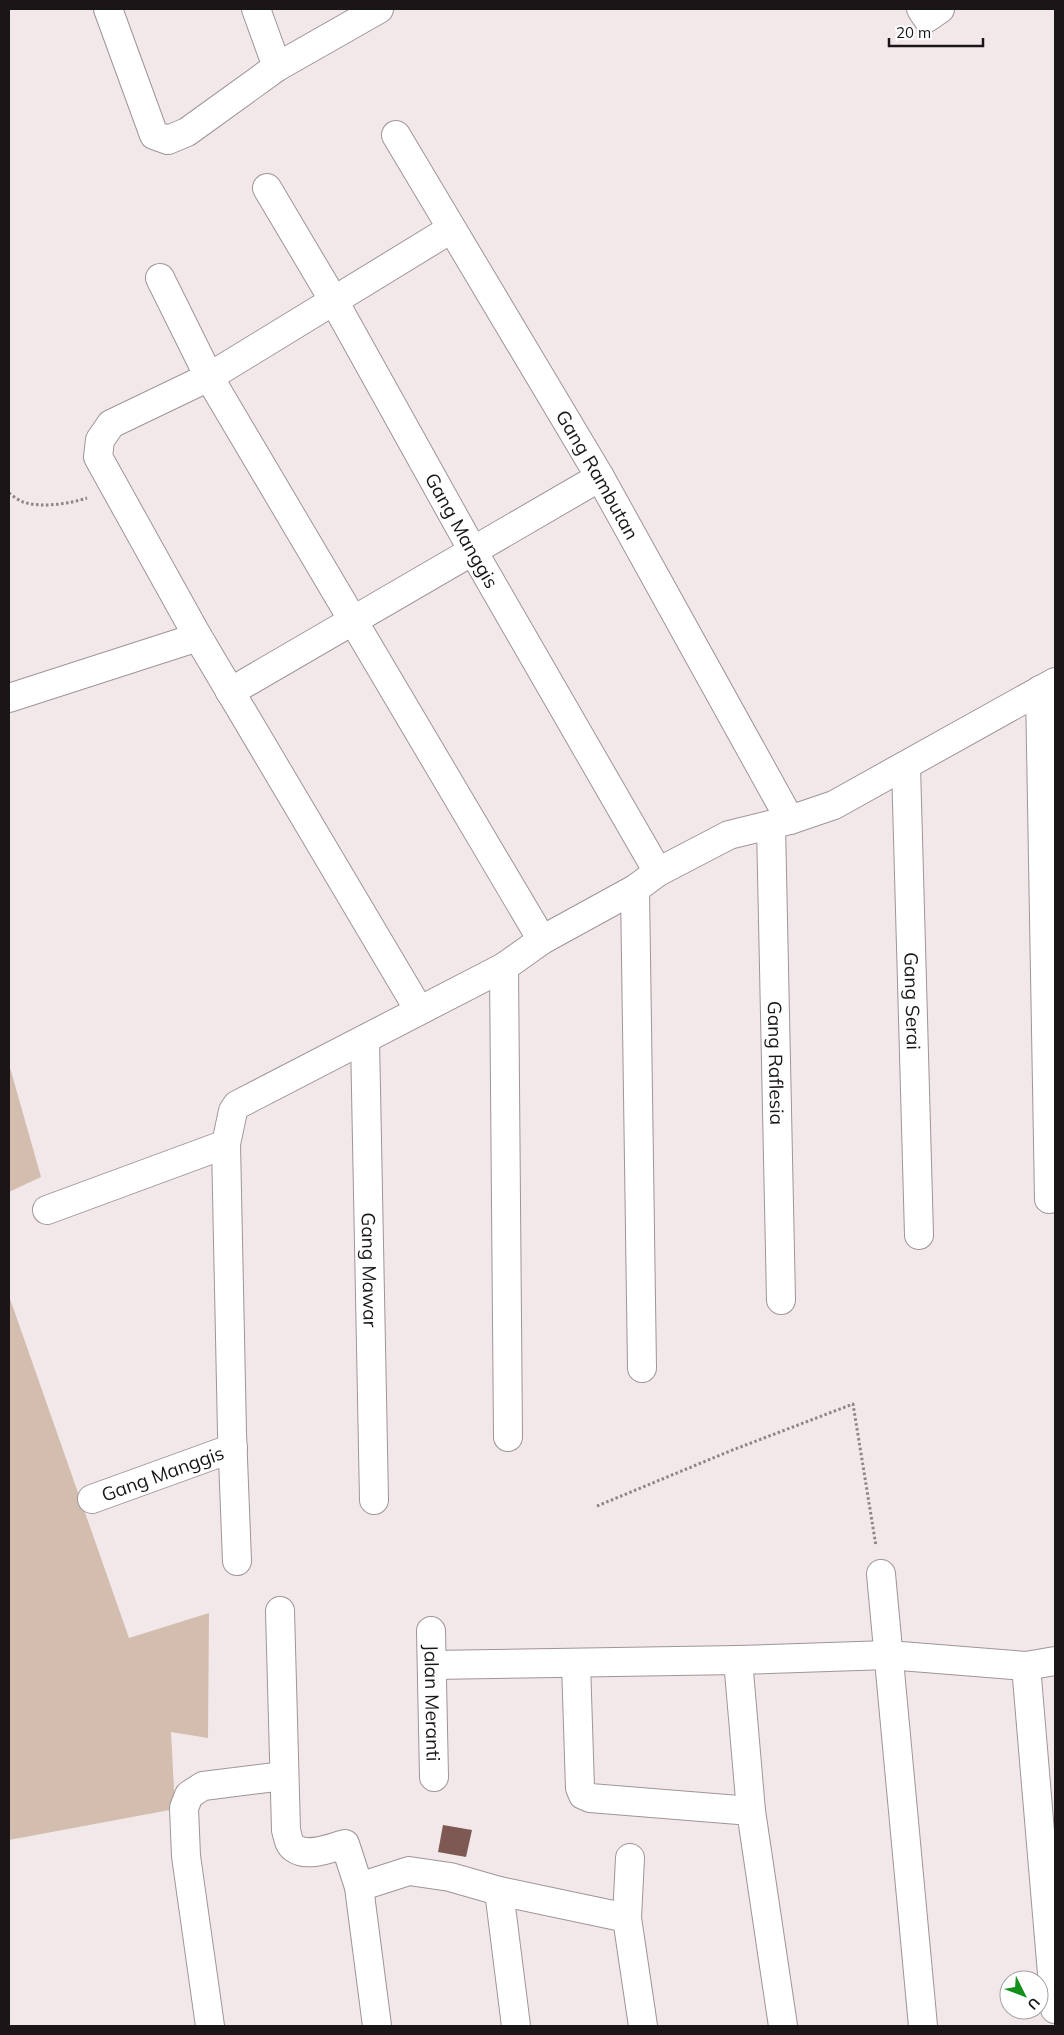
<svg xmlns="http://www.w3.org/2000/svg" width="1064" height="2035" font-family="Mulish,sans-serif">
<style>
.green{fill:#d3bdae}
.building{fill:#7e5853}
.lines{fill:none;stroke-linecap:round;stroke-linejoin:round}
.minor-casing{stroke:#9e9597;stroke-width:30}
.path{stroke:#8d8687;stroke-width:3;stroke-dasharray:2.5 2.5;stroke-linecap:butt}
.minor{stroke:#fff;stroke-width:28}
.labels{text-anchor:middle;stroke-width:5;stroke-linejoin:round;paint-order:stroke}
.street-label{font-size:19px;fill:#1a1617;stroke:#fff}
</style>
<rect width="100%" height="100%" fill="#f2e8ea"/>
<g class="green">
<polygon points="9,1064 41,1177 9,1192"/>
<polygon points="9,1296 129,1638 209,1613 208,1738 171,1732 175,1809 9,1840"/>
</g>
<polygon class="building" points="443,1825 472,1830 466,1857 438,1852"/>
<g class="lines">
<g class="minor-casing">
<g id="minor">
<polyline points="108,9 154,135 168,140 187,132 277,67 379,9"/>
<polyline points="256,9 277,67"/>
<polyline points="921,9 927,18 940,9"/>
<path id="s1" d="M396,135l204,342 190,343"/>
<path id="s2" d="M267,188l67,113 139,250 185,321"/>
<polyline points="160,278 209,377 542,940"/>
<polyline points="1040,690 1049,1199"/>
<polyline points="230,692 600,477"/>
<polyline points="9,698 198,637"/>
<path id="s3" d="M906,766l13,469"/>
<path id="s4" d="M771,825l10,475"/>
<polyline points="635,889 642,1368"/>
<polyline points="504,967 508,1437"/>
<polyline points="419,1010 198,637 98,457 100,440 111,424 209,377 451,229"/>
<path id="s5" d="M365,1039l9,461"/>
<polyline points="47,1210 226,1144"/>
<path id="s6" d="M92,1499l141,-51"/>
<polyline points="237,1561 232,1433 226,1144 233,1111 237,1105 504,967 542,940 635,889 658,872 729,835 790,820 834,805 1055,682"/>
<polyline points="881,1574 923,2026"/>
<path d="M280,1611l6,219c2,6 2,14 8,18 14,10 36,0 51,-4l14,43 50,-16 41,6 49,14 128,27 16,108"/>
<path id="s7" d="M431,1631l3,146"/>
<polyline points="738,1660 751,1811 783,2026"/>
<polyline points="576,1663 580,1788 583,1795 590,1798 751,1811"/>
<polyline points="432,1665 738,1660 888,1655 1026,1666 1055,1661"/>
<polyline points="1026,1666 1055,2009"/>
<polyline points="359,1887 377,2026"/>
<polyline points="499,1891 516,2026"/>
<polyline points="627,1918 630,1858"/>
<polyline points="210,2026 186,1856 184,1808 189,1795 203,1786 284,1776"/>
</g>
</g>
<g class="path">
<path d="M9,493c4,3 9,7 14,9 18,6 46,2 64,-4"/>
<polyline points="597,1506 730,1451 853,1404 876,1546"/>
</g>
<use href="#minor" class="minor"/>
</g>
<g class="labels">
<g class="street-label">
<text dy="7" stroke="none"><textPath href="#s1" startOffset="395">Gang Rambutan</textPath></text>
<text dy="7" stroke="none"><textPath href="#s2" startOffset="394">Gang Manggis</textPath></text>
<text dy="7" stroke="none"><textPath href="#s3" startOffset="235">Gang Serai</textPath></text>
<text dy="7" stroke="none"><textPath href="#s4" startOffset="238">Gang Raflesia</textPath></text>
<text dy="7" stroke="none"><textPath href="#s5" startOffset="231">Gang Mawar</textPath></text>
<text dy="7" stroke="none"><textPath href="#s6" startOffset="75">Gang Manggis</textPath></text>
<text dy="7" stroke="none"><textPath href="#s7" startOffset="72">Jalan Meranti</textPath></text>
</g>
</g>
<rect width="1064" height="2035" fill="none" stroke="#1a1617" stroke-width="20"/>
<g transform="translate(1024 1995) rotate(132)"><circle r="24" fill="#ffffff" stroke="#a3a2a2"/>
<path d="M0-4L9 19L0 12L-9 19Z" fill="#138f1b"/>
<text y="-8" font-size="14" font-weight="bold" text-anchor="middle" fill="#1a1617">U</text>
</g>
<path d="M889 38v8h94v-8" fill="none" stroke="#1a1617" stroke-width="2.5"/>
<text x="896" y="38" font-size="15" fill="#1a1617" stroke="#ffffff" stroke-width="4" paint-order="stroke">20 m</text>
</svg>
